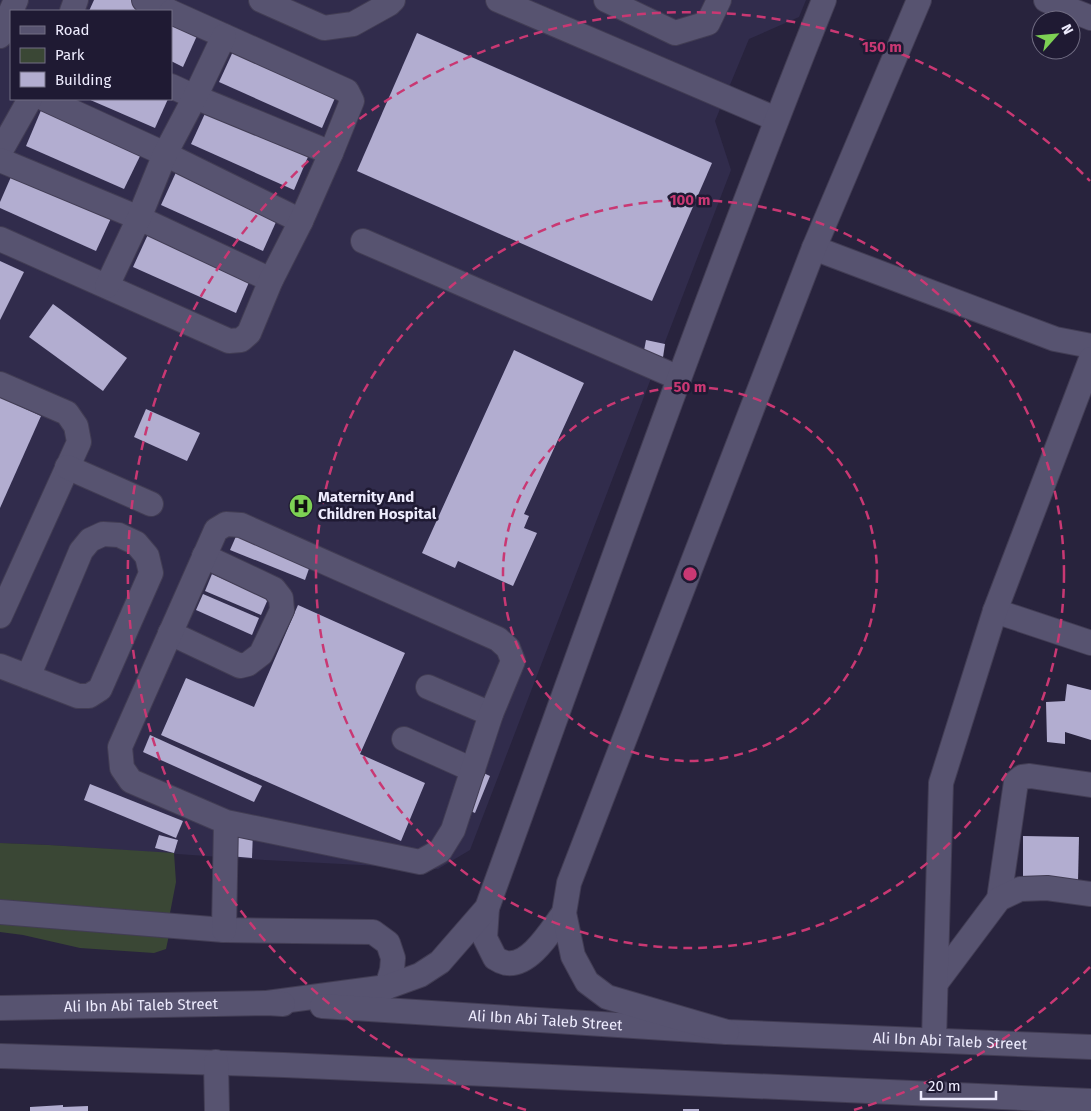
<svg xmlns="http://www.w3.org/2000/svg" width="1091" height="1111" font-family="'Fira Sans',sans-serif">
<style>
.built{fill:#312c4c;fill-rule:evenodd}
.green{fill:#3a4735}
.building{fill:#b2add0}
.lines{fill:none;stroke-linecap:round;stroke-linejoin:round}
.minor-casing{stroke:#423d54;stroke-width:26}
.minor{stroke:#575370;stroke-width:24}
.ring{fill:none;stroke:#c93873;stroke-width:2.5;stroke-dasharray:9 6}
.labels{text-anchor:middle;stroke-width:5;stroke-linejoin:round;paint-order:stroke}
.poi-label{font-size:15px;font-weight:bold;fill:#eeecfe;stroke:#1f1a33;text-anchor:start}
.street-label{font-size:15px;fill:#eeecfe;stroke:#1f1a33}
.centre{fill:#c93873;stroke:#1f1a33;stroke-width:2.5}
.ring-label{font-size:15px;text-anchor:middle;font-weight:bold;fill:#c93873;stroke:#1f1a33;stroke-width:5;stroke-linejoin:round;paint-order:stroke}
</style>
<rect width="100%" height="100%" fill="#28233d"/>
<path class="built" d="M0,0h806l-7,17 -50,22 -34,82 16,49 -261,680 -32,19 -173,-9 -216,-15 -49,-2zM11,11h160v88h-160z"/>
<polygon class="green" points="0,843 49,845 174,853 176,882 170,913 169,935 166,949 154,953 80,948 23,935 0,932"/>
<g class="building">
<polygon points="94,0 133,0 159,11 89,11"/>
<polygon points="171,17 200,29 183,67 171,61"/>
<polygon points="417,33 712,163 652,301 357,171"/>
<polygon points="236,45 338,91 322,128 219,82"/>
<polygon points="88,99 168,99 155,128"/>
<polygon points="208,107 310,152 294,190 191,144"/>
<polygon points="42,108 142,152 124,189 26,146"/>
<polygon points="178,168 280,213 263,251 161,205"/>
<polygon points="14,170 113,214 96,251 0,208 0,202"/>
<polygon points="150,230 252,275 236,313 133,267"/>
<polygon points="0,261 24,272 0,320"/>
<polygon points="53,304 127,358 103,391 29,337"/>
<polygon points="646,340 665,344 662,364 642,361"/>
<polygon points="514,350 584,383 524,514 529,516 524,528 537,533 513,586 458,561 455,568 422,553"/>
<polygon points="0,397 41,416 0,508"/>
<polygon points="146,409 200,433 187,461 134,437"/>
<polygon points="237,534 311,563 305,580 230,550"/>
<polygon points="212,574 268,599 261,615 205,591"/>
<polygon points="203,594 259,618 252,635 196,610"/>
<polygon points="298,605 405,653 360,754 425,783 401,841 161,735 186,678 254,707"/>
<polygon points="1067,684 1091,690 1091,740 1065,732 1065,744 1047,742 1046,702 1065,701"/>
<polygon points="150,735 262,786 254,802 143,752"/>
<polygon points="479,771 490,776 475,813 464,808"/>
<polygon points="90,784 183,821 176,838 84,800"/>
<polygon points="230,830 253,831 252,858 229,856"/>
<polygon points="159,835 178,840 174,853 155,848"/>
<polygon points="1023,836 1079,837 1078,882 1023,881"/>
<polygon points="63,1105 63,1107 88,1106 88,1111 30,1111 30,1107"/>
<rect x="683" y="1109" width="16" height="2"/>
</g>
<g class="lines">
<g class="minor-casing">
<g id="minor">
<polyline points="144,0 169,11"/>
<polyline points="261,0 324,28 353,24 389,4 393,0"/>
<polyline points="498,0 776,119"/>
<polyline points="606,0 675,33 708,23 719,0"/>
<polyline points="1046,0 1091,18"/>
<polyline points="72,11 76,0"/>
<polyline points="171,12 347,91 352,101 331,153"/>
<polyline points="0,36 16,0"/>
<polyline points="45,99 165,154 301,221"/>
<polyline points="0,152 30,99"/>
<polyline points="0,160 139,218 271,280"/>
<polyline points="0,239 229,341 241,340 249,333 271,280 301,221 331,153 195,97 171,86"/>
<polyline points="363,241 679,378"/>
<polyline points="814,248 1055,339 1091,346"/>
<polyline points="107,286 139,218 165,154 195,97 224,36"/>
<polyline points="0,384 67,413 76,426 79,442 0,616"/>
<polyline points="67,467 151,504"/>
<polyline points="995,611 1091,643"/>
<polyline points="170,633 240,666 248,664 261,654 282,610 281,598 274,589 204,556"/>
<polyline points="0,666 78,696 89,696 100,689 151,573 147,556 136,543 119,535 103,534 90,540 81,551 28,677"/>
<polyline points="428,687 491,714"/>
<polyline points="404,739 473,770"/>
<polyline points="999,899 1016,782 1022,777 1030,776 1091,785"/>
<path d="M487,908l-2,30 10,20c3,2 7,4 11,5 24,4 45,-33 58,-50"/>
<polyline points="0,912 224,930 373,932 388,943 393,958 392,970 387,987"/>
<polyline points="224,930 226,822 131,781 122,768 120,747 216,530 226,524 241,525 498,639 508,648 513,661 491,714 453,830 440,851 420,862 226,822"/>
<polyline points="936,983 999,899 1020,889 1047,888 1091,894"/>
<path d="M267,1003l120,-16 33,-12 20,-13 47,-54c110,-303 217,-608 337,-908"/>
<path id="s1" d="M322,1006l405,26 364,15"/>
<path id="s2" d="M0,1008l267,-5 16,1"/>
<polyline points="727,1032 607,997 587,982 573,956 564,913 569,883 814,248 919,0"/>
<polyline points="934,1040 941,783 995,611 1091,359"/>
<polyline points="0,1056 284,1065 1091,1101"/>
<polyline points="216,1062 217,1111"/>
</g>
</g>
<use href="#minor" class="minor"/>
</g>
<g class="ring">
<circle cx="690" cy="574" r="187"/>
<circle cx="690" cy="574" r="374"/>
<path d="M1090 967A561 561 0 0 1 854 1110M526 1110A561 561 0 1 1 1090 181"/>
</g>
<defs>
<g id="hospital-disc" transform="scale(1.25)"><circle r="9.5" fill="#7dd154" stroke="#1f1a33"/><path d="M-5-5h3v3.5h4V-5h3V5h-3V1.5h-4V5h-3Z" fill="#111"/></g>
</defs>
<g fill-rule="evenodd">
<use href="#hospital-disc" x="301" y="506"/>
</g>
<g class="labels">
<g class="poi-label">
<text x="318" y="502">Maternity And<tspan x="318" dy="17">Children Hospital</tspan></text>
</g>
<g class="street-label">
<text dy="5" stroke="none"><textPath href="#s2" startOffset="141">Ali Ibn Abi Taleb Street</textPath></text>
<text dy="5" stroke="none"><textPath href="#s1" startOffset="224">Ali Ibn Abi Taleb Street</textPath></text>
<text dy="5" stroke="none"><textPath href="#s1" startOffset="629">Ali Ibn Abi Taleb Street</textPath></text>
</g>
</g>
<circle cx="690" cy="574" r="8" class="centre"/>
<g class="ring-label">
<text x="882" y="52">150 m</text>
<text x="690" y="205">100 m</text>
<text x="690" y="392">50 m</text>
</g>
<rect x="10" y="10" width="162" height="90" fill="#1f1a33" stroke="#726e84"/>
<rect x="20" y="26" width="25" height="8" fill="#575370" stroke="#726e84"/>
<text x="55" y="35" font-size="15" fill="#eeecfe">Road</text>
<rect x="20" y="48" width="25" height="15" fill="#3a4735" stroke="#726e84"/>
<text x="55" y="60" font-size="15" fill="#eeecfe">Park</text>
<rect x="20" y="72" width="25" height="15" fill="#b2add0" stroke="#726e84"/>
<text x="55" y="85" font-size="15" fill="#eeecfe">Building</text>
<g transform="translate(1056 35) rotate(63)"><circle r="24" fill="#1f1a33" stroke="#726e84"/>
<path d="M0-4L9 19L0 12L-9 19Z" fill="#7dd154"/>
<text y="-8" font-size="14" font-weight="bold" text-anchor="middle" fill="#eeecfe">N</text>
</g>
<path d="M921 1091v8h75v-8" fill="none" stroke="#eeecfe" stroke-width="2.5"/>
<text x="928" y="1091" font-size="15" fill="#eeecfe" stroke="#1f1a33" stroke-width="4" paint-order="stroke">20 m</text>
</svg>
